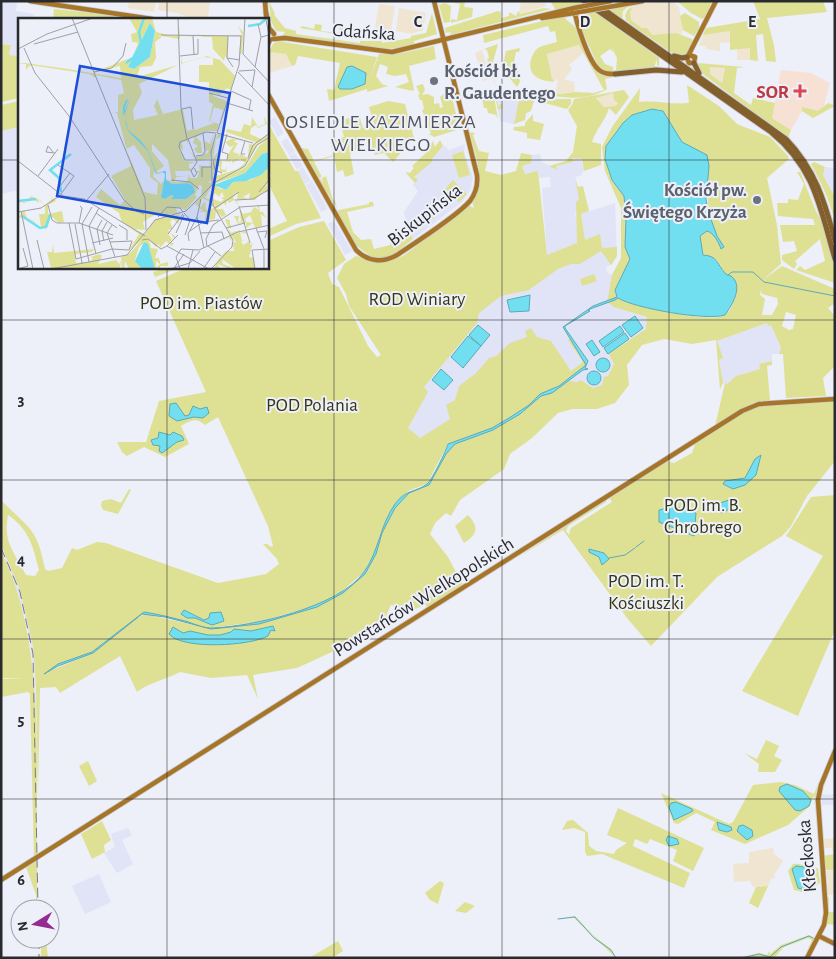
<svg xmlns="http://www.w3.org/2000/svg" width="836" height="959" font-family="'Alegreya Sans',sans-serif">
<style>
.commercial{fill:#efe5d0}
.built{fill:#e1e4f6}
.medical{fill:#f7e1d4}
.green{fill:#dee194;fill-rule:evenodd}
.water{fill:#72dff1;stroke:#5ca9b6}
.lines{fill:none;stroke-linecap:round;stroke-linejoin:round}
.stream{stroke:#5ca9b6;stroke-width:1}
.secondary-casing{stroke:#caccd4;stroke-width:6}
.primary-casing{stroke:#caccd4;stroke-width:7}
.secondary{stroke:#a77527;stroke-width:4.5}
.primary{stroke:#835f2b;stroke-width:5}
.rail{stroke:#797b81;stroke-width:1;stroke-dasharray:10 5;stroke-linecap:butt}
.secondary-bridge-casing{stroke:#caccd4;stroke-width:6;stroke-linecap:butt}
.secondary-bridge{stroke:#a77527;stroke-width:4.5}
.grid{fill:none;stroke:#292a2d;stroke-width:1;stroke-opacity:0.55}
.worship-dot{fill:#6b7280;stroke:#edeff9;stroke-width:2}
.health-dot{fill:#e0444e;stroke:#edeff9;stroke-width:2}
.labels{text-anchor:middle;stroke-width:4;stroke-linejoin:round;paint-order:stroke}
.street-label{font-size:19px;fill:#292a2d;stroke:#edeff9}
.worship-label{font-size:19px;font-weight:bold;fill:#5b616d;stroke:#edeff9;text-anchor:start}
.health-label{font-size:19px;font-weight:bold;fill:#be3a42;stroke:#edeff9;text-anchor:end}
.park-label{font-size:19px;fill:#353613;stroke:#edeff9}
.neighbourhood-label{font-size:20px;letter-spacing:1px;fill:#52545c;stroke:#edeff9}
.inset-river{fill:none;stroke:#72dff1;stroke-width:2.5}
.inset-road{fill:none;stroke:#9fa0a7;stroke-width:1}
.view{fill:#1d4ed8;fill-opacity:0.15;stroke:#1d4ed8;stroke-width:2.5}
.inset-edge{fill:none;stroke:#292a2d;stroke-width:2.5}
.grid-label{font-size:16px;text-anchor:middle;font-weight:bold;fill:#292a2d;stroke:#edeff9;stroke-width:4;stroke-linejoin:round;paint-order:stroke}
</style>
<rect width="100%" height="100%" fill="#edeff9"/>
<g class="commercial">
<polygon points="129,1 156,1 154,12 128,8"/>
<polygon points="159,1 210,1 208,17 193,19 177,13 158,10"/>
<polygon points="521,1 544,1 546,6 519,14"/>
<polygon points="658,1 673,1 679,7 683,31 681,35 655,38 629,18 629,6"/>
<polygon points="379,4 395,6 390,37 373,39"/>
<polygon points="399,8 426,13 423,30 411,34 396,31"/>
<polygon points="730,31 730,43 720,42 720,51 706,49 706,46 699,46 703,35"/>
<polygon points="580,45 583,53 569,65 572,69 564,79 574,82 575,92 555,94 558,80 552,79 547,54"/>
<polygon points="737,47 750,48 750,60 737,60"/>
<polygon points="482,50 490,79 483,81 475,53"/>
<polygon points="269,52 286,54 292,66 269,73 268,66"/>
<polygon points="709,67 725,67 722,83 710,74"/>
<polygon points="613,93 618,103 616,106 604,107 596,97"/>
<polygon points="835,838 835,854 833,854 832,848 825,848 824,839"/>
<polygon points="773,848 774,854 783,861 774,875 775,878 771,879 768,886 753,887 750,881 734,882 733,864 749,863 749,852"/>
<polygon points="835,870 835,894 828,895 827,871"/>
</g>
<g class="built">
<polygon points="1,1 17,3 16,11 34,14 33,19 19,19 19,56 9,55 11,45 1,43"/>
<polygon points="502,96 521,101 531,111 526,113 525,120 513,124 500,121 496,98"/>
<polygon points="275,117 284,133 278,137 269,121"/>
<polygon points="19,127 19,190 1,194 1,131"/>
<polygon points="287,138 295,152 289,155 281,142"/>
<polygon points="465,144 464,151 473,177 470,191 462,202 413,239 407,227 404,212 418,191 413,185 417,180 414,177 433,161 432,159 444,145 449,150"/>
<polygon points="295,153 303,166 297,170 289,156"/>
<polygon points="540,154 542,162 556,169 556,166 572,158 581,159 584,171 582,172 582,175 575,177 580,199 575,215 585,240 581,214 615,203 617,256 612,264 606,267 608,273 613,275 614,307 648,317 652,327 626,364 627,386 572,397 485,435 483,432 419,438 408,428 412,376 471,304 547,255 542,188 551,187 550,177 539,178 538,171 525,174 522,166 531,160 532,155"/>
<polygon points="303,167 311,181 305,184 298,171"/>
<polygon points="825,167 835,168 833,194 823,175"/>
<polygon points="312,181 326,206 327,209 321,212 306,185"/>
<polygon points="334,221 352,251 345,255 328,224"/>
<polygon points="767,323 771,325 781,348 779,354 772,354 772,361 759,364 760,369 736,376 727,384 722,383 719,360 722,358 717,341"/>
<polygon points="1,546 20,590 33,646 36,687 37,855 35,687 31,649 26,620"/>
<polygon points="835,794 835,805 822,805 822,795"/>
<polygon points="128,828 132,835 122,840 133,864 117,873 104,853 115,847 111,834"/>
<polygon points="99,874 111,902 85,914 72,886"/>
</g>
<polygon class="medical" points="781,70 811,73 830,83 822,113 813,118 802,111 791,130 772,118"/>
<g class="green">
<polygon points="269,1 275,14 274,15 285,28 296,31 296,34 360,43 360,41 382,41 382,43 411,38 411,36 426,33 432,13 437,34 414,41 414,44 411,46 380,50 282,36 285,32 276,31 271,21"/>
<polygon points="446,1 465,1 464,7 473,8 472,17 451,23 451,19 457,20 460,4"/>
<polygon points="550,1 581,1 584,4 556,10"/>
<polygon points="677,1 712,1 706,16 702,19 691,13"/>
<polygon points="753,1 823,1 827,12 767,18 774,45 776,62 766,61 763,34 756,35 758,61 750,60 750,48 730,50 730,31 703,35 706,28 760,19"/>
<polygon points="445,3 451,6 450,22 444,23 439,5"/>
<polygon points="629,6 623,11 622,20 608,10"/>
<polygon points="544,8 551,9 450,35 451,32 446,33 445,28 498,11 501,12 501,18 509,16 509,12 516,16 518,11 520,14"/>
<polygon points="633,8 630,11 631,20 642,28 647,28 652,35 676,33 692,39 693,42 686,57 675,55 632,25 626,20 625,15 628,9"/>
<polygon points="54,9 113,15 115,19 53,19"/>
<polygon points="595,12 659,58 659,65 657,66 657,59 654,68 617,72 616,70 617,58 612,48 613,52 610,49 600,56 605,64 613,67 613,71 611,73 599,68 580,26 586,24 581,20 581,15"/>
<polygon points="685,13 699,22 699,28 694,36 683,30 680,16"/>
<path d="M564,16c3,6 8,7 11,11 13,16 10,51 38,50l-8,2 2,10c-24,15 -54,7 -79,2l32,3 15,-2 19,1 10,-3 -25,-45 -32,9 5,25 6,2 -4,-1 -1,2c-5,-1 -14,-2 -18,-6 -9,-7 -4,-22 3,-28 5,-3 13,-4 19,-6l-2,-11 -5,1 -2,-6 -64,17 -1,-8z"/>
<polygon points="315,24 322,25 321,31 339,33 340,26 346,33 353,33 354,37 300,28 302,26 314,29"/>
<polygon points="277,41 377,57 370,79 379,54 402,53 434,46 436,59 409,66 414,89 413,91 395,87 409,82 406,74 395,76 386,74 388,67 380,64 376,76 382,84 388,86 367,92 367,89 329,101 327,89 334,90 340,63 298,56 295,65 292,66 286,54 269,52 273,44"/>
<polygon points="1,44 11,45 9,55 19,56 19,98 1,102"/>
<polygon points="498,44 491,69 496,88 487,59 489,58 487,50 484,49"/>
<polygon points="520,48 519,52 516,52 514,62 517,63 520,82 517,87 502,69 506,51"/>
<path d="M698,63l46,4 -7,1 -3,25 17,12 2,-7 22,5 -3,15 19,12 -3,8 -85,-64 -7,-6zM710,67l15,1 -3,15 -12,-9z"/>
<polygon points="423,84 425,90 422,95 428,94 434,97 434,104 439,103 440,108 443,107 440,97 450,89 459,126 457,130 434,137 429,134 431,133 422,110 424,109 422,100 420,100 418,95 420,94 416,86"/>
<path d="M687,85l32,21 18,18 33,13 18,19 1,3 -22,19 10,47 4,39 -18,16 19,-14 53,23v14l-7,5 7,8v50l-12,12 3,18 -40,2 -3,-44h-4l2,-6 -10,-23 -3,1 -1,-3 -50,18 6,17 -4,2 4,23 -3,6 -4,-49 -24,4 -28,-5 -22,6 -15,20 2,20 -14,18 -18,6h-25l-14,4 -26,25 -22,16 -6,15 -44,31 -9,16 -5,-3 -11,10 -5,11 18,23 15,28 250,-159v2l-285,180 -3,-4c-14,10 -19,3 -34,1l-6,13 -25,21 -63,29 -44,7 5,24 -11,-24 -36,3 -31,-6c-15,8 -30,10 -43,20l-17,-36 -60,37 -4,-6 -16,1 -2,109 -2,-110 -3,-41 -13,-56 -19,-45v-45c28,29 36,27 44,69l3,2 14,-3 10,-20 5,2 20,-8 9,1 112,40 48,-9 13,-10 -2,-5 -14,-15h4l4,3 2,-1 -5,-20 -50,-109 -13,8c-8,-8 -15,-5 -24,1l8,18 -24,13 -21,-10 -17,9 -5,-4 -5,-10h29l13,-41 47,-9 -50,-111 30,-13h82v-27l31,-14 25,-6 22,39 -18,13 4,11 7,3 29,59 9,11 4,-2 -32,-49 -3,-12 -9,-16 7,-14 12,-8 25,7 22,-7 65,-49v-2l6,3 -2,-7c15,-22 3,-46 -3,-69l6,1 -2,2 6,16 10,2 -4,18 16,4 15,-4 5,-18 11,2 -1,8 -9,3 3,8 13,-3 9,84 30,-12 -1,-41 3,-3 -4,-22 3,10 5,-1 6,25 -8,3 4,26 15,-6 2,14 15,-1v9l-6,9 -10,-14 -21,13h-9l-13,5 -29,21 -28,6 -22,17 -2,10 -53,64 4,5 -20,36 12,10 30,-19 -4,-14 9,-5 4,-14 17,-13 13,-15 7,-2 14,-13 17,-6 -2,-6 6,-3 6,9 14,4 20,30 12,-9 -15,-22 2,-2 16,27 -27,21 -19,8 -11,11 -20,13 -17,10 -44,16 -21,40 -17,6 -13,11 -17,33 -5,18 -12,21 -22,19 -25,14 -58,16 -49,6 -65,-16 -52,40 -34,12 -6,6 41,-17 41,-33 11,-6 66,15 48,-5 58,-17 26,-14 22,-19 11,-20 6,-21 13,-25 14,-15 19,-7 18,-32 9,-10 38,-14 27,-16 21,-18 11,-4 17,-11 8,1 4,-2 12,8 9,-3 2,-8 4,-1 6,-12 -5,-10 37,-25 1,-12 -33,-10 -7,-5 5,-27 9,-17v-50l-16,-37 -3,-24 10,-20 28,-39 -1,14c18,-2 33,3 50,1zM652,109h6l5,2 19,31 25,13 1,56 8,25 8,11 -3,2c-1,-7 -7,-16 -14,-18l-7,5 3,18 14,6 8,14 11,9c0,10 -2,25 -11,32 -13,9 -94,-9 -108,-17l-2,-9 15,-30 -5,-20 1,-21 -2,-22 -12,-16 -7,-21 1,-13 11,-16 16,-15zM761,290l1,4 15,4 1,6 -6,11h-10l3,-16 -5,-4zM786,312l10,3 -3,14 -4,1 -7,-4zM8,515c22,15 25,32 31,55l-4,6 -9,-1c-12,-24 -23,-32 -18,-60z"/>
<path d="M624,90l5,7 -13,18 -7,-7c-4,13 -13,21 -17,34l9,2v21l-17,6 -2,-12 -10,-1 1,4 -17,4 1,4 -8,-4 17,-5 7,-9 4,-26 -9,-16 4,-5 2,-6zM613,93l1,7 4,3 -2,3 -12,1 -8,-9z"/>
<polygon points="528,93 536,94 531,111 526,113 525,120 514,124 519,100 502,96 497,98 498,108 500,104 503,105 502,109 498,109 500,120 495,96 503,94 514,97"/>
<polygon points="539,95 556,99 571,99 571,104 567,109 537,101"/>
<polygon points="491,96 494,97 498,119 496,115 488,113 487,108 484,108 482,98"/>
<polygon points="19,101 19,127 1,131 1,105"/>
<polygon points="388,101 405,104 414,138 393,162 384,153 375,155 368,137 360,147 350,154 354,174 345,177 343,170 337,172 334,156 314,162 322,177 318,178 301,148 308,149 314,161 334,155 330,141 344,137 340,121 359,115 363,128 374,124 369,107"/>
<polygon points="828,103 834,105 833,107 813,118 802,111 802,107 818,111"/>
<polygon points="533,114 533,121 544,124 540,140 527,138 527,133 513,130 514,127 525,126 525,123"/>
<polygon points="268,123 295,171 298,171 321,218 296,224 268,237 268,229 287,221 268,183 268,179 271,176 268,170"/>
<polygon points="440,140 443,146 432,159 433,161 414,177 418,180 415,183 406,173 407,172 410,173 414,168 412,166 426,153 433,141 435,147"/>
<polygon points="463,151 470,175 459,178 452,155"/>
<path d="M814,162l11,5 -2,8 10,19 2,-10v50l-4,-14 3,-2c-6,-22 -13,-35 -23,-54z"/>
<path d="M797,172h3c5,9 17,47 23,50l11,40 1,21 -39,-13 4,-4 5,4 20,-9 -5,-22 -25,22 2,3 -3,5 -12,-9v-5l15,-4 -3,-10 -11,1 -3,-17h35l-2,-6 -35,-3 -1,-13h11v-4l10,1 6,-16z"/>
<polygon points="326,176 333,200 335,200 337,208 318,179 320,178 323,183 322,178"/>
<polygon points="453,180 467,194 459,202 445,189"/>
<polygon points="369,202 373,202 374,206 347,212 353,232 361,240 371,239 374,249 390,245 396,233 407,227 413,239 393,255 379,258 370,256 357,246 337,212 339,210 369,204"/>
<polygon points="429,207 436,216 420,228 413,219"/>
<polygon points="165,268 179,268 155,277 153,272"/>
<polygon points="594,274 597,281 582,286 580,279"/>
<path d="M772,361v4l-5,1 3,34c-29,3 -32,16 -55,26l10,-43 2,1 9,-8 24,-7 -1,-5z"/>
<polygon points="835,401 835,461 807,496 791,526 782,536 717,577 651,646 627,618 563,530 517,558 607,499 606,502 568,526 566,531 569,535 571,528 612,502 610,499 612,496 667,461 674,463 692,453 695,444 748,409 755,406 757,408 757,406 810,402 812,404 812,402"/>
<polygon points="129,489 131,490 118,514 103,510 101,505 102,501 111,499 121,503"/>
<polygon points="835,495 835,630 798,716 742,691 823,556 786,536 811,497"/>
<path d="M468,515c11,12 10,19 -4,28l-9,-17z"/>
<path d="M1,551c45,91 34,204 36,304l-3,2 -4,-163 -2,-2 -27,5v-18l23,-1h-23z"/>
<polygon points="766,740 779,746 774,756 782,760 775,772 758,772 759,764 744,753 757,759"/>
<polygon points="88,761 97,781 89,786 79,766"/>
<polygon points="781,782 795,785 814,794 818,784 815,800 816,820 814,795 810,806 788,825 745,844 711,830 715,822 696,813 678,824 674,823 661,793 729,824 733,822 753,785"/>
<polygon points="618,808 704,848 693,871 673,861 677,850 650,839 647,844 635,839 633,846 690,873 684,888 602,854 587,856 585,852 585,832 574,828 562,830 567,821 573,820 588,833 589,846 596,851 614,854 616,850 627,843 607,835"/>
<polygon points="102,821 111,840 104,845 105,852 92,859 81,834"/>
<polygon points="835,854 835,870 825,870 823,856"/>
<polygon points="37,860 37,909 36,909 36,895 26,867"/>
<path d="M793,864c9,-1 16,4 25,4l4,28 -2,-13 -14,10 -12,-3 -6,-19z"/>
<polygon points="440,881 444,883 438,904 430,900 425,893"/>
<polygon points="768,886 758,908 749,903 756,887"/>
<polygon points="827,897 829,897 829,912 835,912 835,925 827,924 823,932"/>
<polygon points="465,902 475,906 466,913 455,911"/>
<polygon points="575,916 593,935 611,949 616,958 573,917 556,919"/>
<polygon points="809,935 815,938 804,958 812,940 808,938 784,947 774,958 736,958 759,953 767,955 769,951 770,954 781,945"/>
<polygon points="41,939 46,939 48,958 41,958"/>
<polygon points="338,941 343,951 332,958 309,958"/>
</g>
<g class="water">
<polygon points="352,66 366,73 365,84 352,89 340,89 338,87 347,67"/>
<path d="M652,109l11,2 19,31 25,13 2,11 -3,33 2,12 9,25 7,11 -3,2c-2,-6 -7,-16 -14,-18l-7,5 3,19c15,1 13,8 22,18 1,2 4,2 6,3 13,10 1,29 -6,39 -19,6 -91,-7 -107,-17l-3,2 -25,9 -2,1 2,1 -25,15v2l23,33 -3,7 3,1 -5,1 -31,23 -11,3 -21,18 -27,16 -38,14 -9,10 -17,31 -20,8 -14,15 -13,25 -6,21 -11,20 -22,19 -26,14 -58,17 -48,5 -46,-12 -23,-3 -49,39 -35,13 -14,8 14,-10 34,-12 52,-40c13,2 25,5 37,8 10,2 20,8 30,8 40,-1 129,-21 153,-56 15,-21 16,-47 31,-68 11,-15 22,-12 32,-20 5,-4 19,-33 21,-40l44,-16 17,-10 20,-13 11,-11 19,-8 27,-21 -23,-38 30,-21 24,-9 -2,-7 15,-31 -5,-12 1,-29 -2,-22 -12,-16 -7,-21 1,-13 17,-23 9,-8z"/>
<polygon points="530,295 529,311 510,312 507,300"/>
<polygon points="635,316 643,328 631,337 622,325"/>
<polygon points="478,325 490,335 481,346 469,335"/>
<polygon points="620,326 624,332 603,347 599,341"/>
<polygon points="625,333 629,339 608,354 604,348"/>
<polygon points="468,336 481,346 463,368 451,357"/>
<polygon points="592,340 600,352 594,356 586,344"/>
<circle cx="603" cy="365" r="7"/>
<polygon points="441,369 453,380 444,390 432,380"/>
<circle cx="594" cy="378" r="7"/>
<polygon points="176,403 185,416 189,415 193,406 200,409 207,407 209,413 203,418 194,417 177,421 169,416 170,404"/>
<polygon points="159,432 170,435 173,432 182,436 184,440 177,442 162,453 159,451 160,446 153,445 151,440 158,438"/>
<polygon points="761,455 756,475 745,485 733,489 723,484 725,481 745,478 755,459"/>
<polygon points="729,500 731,503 729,509 722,513 717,511 720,503"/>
<polygon points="674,506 696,513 694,536 659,522 659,510"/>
<polygon points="589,549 604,553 609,559 602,565 599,557 589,552"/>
<polygon points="184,610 204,620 209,618 210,613 221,612 224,621 212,625 195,618 187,618 181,614"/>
<path d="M273,626l2,5 -4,-1 -3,6c-18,10 -86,14 -99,-2l4,-7 10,6 7,-2 18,4h12l11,-3 3,-3 17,2z"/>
<polygon points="787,784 803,791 811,800 809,806 800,811 795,810 779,791 780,787"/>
<polygon points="676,802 692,809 693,811 674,820 669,807 671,803"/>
<polygon points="717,822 731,827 732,830 727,832 719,830"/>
<polygon points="739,826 743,825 752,830 753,836 747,840 737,831"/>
<polygon points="668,836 677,839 679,844 669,846 666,840"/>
<polygon points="796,866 804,867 809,873 808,887 805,890 798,888 792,869"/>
</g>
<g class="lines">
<g class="stream">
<polyline points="728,275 732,272 753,272 764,282 835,296"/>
<polyline points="636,547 644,541"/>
<polyline points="609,558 625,555 635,548"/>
<polyline points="558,919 575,917 594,938 611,950 616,958"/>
<polyline points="742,958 759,954 770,957 781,947 809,936 813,938"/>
</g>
<g class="secondary-casing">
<g id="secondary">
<polyline points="30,1 152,19"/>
<polyline points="265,1 266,15"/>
<polyline points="266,12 269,28 274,34"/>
<polyline points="542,18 574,13"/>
<path d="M273,39l12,-1 107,14 182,-44c2,14 14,53 25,62 5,4 10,4 16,4"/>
<polyline points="268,44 270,40"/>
<polyline points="689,55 695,57 694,63 689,63 687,58 716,1"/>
<path d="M268,94l88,156c12,12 27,13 41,5 18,-12 60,-39 73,-54 6,-8 8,-17 7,-26l-43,-174"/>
<polyline points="1,880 742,411 759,404 835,399"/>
<polyline points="819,936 835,944"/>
<polyline points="807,958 824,925 826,913 818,800 821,785 835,751"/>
</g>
</g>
<g class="primary-casing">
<g id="primary">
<path d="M584,1l187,131c44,36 49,76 64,127"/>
<path d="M592,1l194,138c29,30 39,63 49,102"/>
<polyline points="674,56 682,58 687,57"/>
<polyline points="694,63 699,73"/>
<polyline points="615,74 656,70 682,72"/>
</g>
</g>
<use href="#secondary" class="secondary"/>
<use href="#primary" class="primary"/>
<g class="rail">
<polyline points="1,548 20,592 33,654 38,909"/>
<polyline points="39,939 39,958"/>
</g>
<g class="secondary-bridge-casing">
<g id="secondary-bridge">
<polyline points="574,8 611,1"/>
<polyline points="574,13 643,1"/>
</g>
</g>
<use href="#secondary-bridge" class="secondary-bridge"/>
</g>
<path class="grid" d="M167,1v18M334,1v957M502,1v957M669,1v957M1,160h18M268,160h567M167,268v690M1,320h834M1,480h834M1,639h834M1,799h834"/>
<g class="worship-dot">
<circle cx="434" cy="81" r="5"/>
<circle cx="757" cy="200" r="5"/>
</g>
<path class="health-dot" d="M797.5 83.5h5v5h5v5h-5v5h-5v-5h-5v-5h5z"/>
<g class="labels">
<g class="street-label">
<text transform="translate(364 31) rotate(4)" y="7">Gdańska</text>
<text transform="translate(424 214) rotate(-38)" y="7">Biskupińska</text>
<text transform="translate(423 596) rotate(-32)" y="7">Powstańców Wielkopolskich</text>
<text transform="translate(806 856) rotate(-95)" y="7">Kłeckoska</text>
</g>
<g class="worship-label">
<text x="444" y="77">Kościół bł.<tspan x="444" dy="22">R. Gaudentego</tspan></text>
<text x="747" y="196" text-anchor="end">Kościół pw.<tspan x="747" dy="22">Świętego Krzyża</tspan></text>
</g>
<g class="health-label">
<text x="789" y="98">SOR</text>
</g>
<g class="park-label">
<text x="417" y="305">ROD Winiary</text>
<text x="201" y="309">POD im. Piastów</text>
<text x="312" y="411">POD Polania</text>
<text x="703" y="511">POD im. B.<tspan x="703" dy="22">Chrobrego</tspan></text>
<text x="646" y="587">POD im. T.<tspan x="646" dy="22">Kościuszki</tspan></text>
</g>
<g class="neighbourhood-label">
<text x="381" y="128">OSIEDLE KAZIMIERZA<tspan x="381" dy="23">WIELKIEGO</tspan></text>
</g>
</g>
<g transform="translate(18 18)">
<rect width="251" height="251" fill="#edeff9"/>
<path d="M111,0h23l4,14 16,4h7l-1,-18 2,17 21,2 -21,-1v3h-1l-22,-4 5,2 -7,5 1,16 -4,8 -12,1 -3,10 44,-13v-8l1,7 25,-7 13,4 15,16 -4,14 -4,-2 -7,7 -7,-2v3l14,5 -8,22 4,-13 -9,-3 -4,14 9,3 -2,7h-11l-10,6 5,5 1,11h-5l-3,-4 4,-3 -5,-3 2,-6 -7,2v6l-1,-4 -5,1 1,8 -5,-3 7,14 11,1 -7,2v4l4,1 -2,2h-16l1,5 10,1h-10l-2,5h13l2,-8 1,4h7l2,-5 -5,-2h6l-1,-6 10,2 1,-6 2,19 -4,2 5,2 -1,-22 8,-2h-8l-1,-7 -1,6 -13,2 -7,-9 6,5 8,-2 1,-3 2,2 2,-4 -4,1v-10l5,3 4,-11 -3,18 7,-17 35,11 5,-2 -32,-11 1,-3 14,3 3,-8 7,2 1,-9 6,10 7,-3 -1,-8 3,8 -9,4 -2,-3 -5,3 -1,6 11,5 8,-6 -3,3 3,1 -12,8 -13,22 -25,13 27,-13 13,-21 10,-8v14l-7,2 -17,19 -29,10 2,5 8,2 7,-8 18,-2 18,-13v15l-3,2 3,8h-6l-8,8h-9l8,-1h-5l1,-6 -7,4 5,2h-11l1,-7 -5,5 3,5 5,-2 -4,2 1,3 -4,-5 -5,3 -2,-3 -1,6 -2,-3 -8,6h7l3,6 -4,2 -6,-6 -1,8 -10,2 1,-9h-7l4,-2 -4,-1 6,-8 1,9 8,-2 -5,-4 4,-1 3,7 -3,-11 8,3 3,-3 -4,-1 4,-1 -2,-5 -3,5 -4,-4 -1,3 -2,-11 -7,13 4,1 2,-4 1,8 -10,-5 -3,9 -4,-3 -8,8 14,-16 1,-10 -3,-1 -4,10 2,2 -11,13 -10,-3 1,5 4,1 -21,3 -2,-3 -15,9 2,8 -11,-1 11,5 10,-15 27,-5 -5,3 3,2 -2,5 -5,-5 -3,3 3,7 -6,1 9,7 -2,2 -4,-7 -2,2 4,5 -2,3 4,1 -2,3 -6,-5 -6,7 -1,-4 -3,3 -7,-7 2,8 7,1 -3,9h4v2l1,1v3l-4,-3v7l4,-4 8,-2v4h-8v3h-5l-10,-27 -6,5 -4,13 7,9h-13l-4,-8 -1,8h-2l-1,-12 9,-4 12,-13 -13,10 10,-16 -17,-12 -3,-9 -23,-16 5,-8 19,16 5,-5 -14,-24 20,-10 -14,-53h-4l5,-1v-17l6,-2 -3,-13 -26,-5 1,3 -7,-4 -59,-9 -4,5v-6h-8l7,-1 43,6 53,9 -1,-12 -26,6 39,-15 5,-14 -12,-2 6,1 -1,-8 6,-2zM132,5l5,8 -5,26 -16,12 -6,-2zM186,39l9,1v7h-14v17h10v20l4,2 -4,17 5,2 -19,7 -4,-8 3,7 -7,2 -4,-22 -20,5 -6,-15 -3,7 4,9 -24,5 -1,-10 9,-17 -3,-9 41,-20zM207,117l1,4 1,-3 7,2 -9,4 5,5 4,-2 -7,11 2,4 -13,-1 2,-7 -5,6 3,-19zM218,121l13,5 -1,14 -8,-4 -2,4 1,-4 -6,-2 5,-9 -4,-1zM134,126l16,16 4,22 -6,-3 -5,5 -8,-8 2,-5 2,3 4,-2h-5l8,-6 -12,-15zM116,127l16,23v9l8,6 -1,12 -13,-3 -18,-43zM213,141h4l-3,1v3l8,-4 5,4 -7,6 -25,8 3,-12 4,2 -2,5 2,-4v4h6l1,-6 -2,4 -4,-1 1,-8 9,1zM148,163l6,3 17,-1 5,9 -8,7 -15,-4 -7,4 -3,-6zM226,0l-2,35 -3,2 2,-19h-13l-1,22 -2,-2 -1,5 -11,-12 -1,-12h-10l-4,-4 4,3 40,-1 -4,-9 5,6zM13,178l9,4 5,6 8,-8 3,3 -8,4v9l14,-3 2,11 -5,1 -9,-8 -2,12 -8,1 -3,-4 -2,-1 -4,-3 -3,-1 -3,-2 -7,1 6,-8 3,8 5,2 5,4 3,3h1l-2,-13h6v-8l-7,-7 1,4 -6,-4 -6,3 -3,1 -6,-2 9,1zM239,187h2l1,7h3l3,6 -5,-4 1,12 -7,2 -2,-5 -7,5v-6l-1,1 -5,1 6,-5v3l7,1 -3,-8 -11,9 -8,1v4l-3,-2 -3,-8 5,1v5l8,-1 -4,-8h5l-1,7 3,-2 -1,-11 3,4 8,-2 3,-5 5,3zM209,209l4,6 2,-1 4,-1h2v-2l1,2 -8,5 8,-4 6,-1 1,3 -7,-2 2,8h3l-4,1 2,4 5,-3 -2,-3 5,6 2,-3 -4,15 5,1 1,11h-19l-14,-10 1,5 8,3 -2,2 -11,-5 1,4h-5l5,-9 -6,7 13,-15h8l-1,-8 3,-1 -5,-7 1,6 -3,-3 -8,3 9,-4zM35,226l1,9 40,-4 -2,3 -17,2 1,9 13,-1 4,-3 -2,-2 8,-3 3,2 -4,8 18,-4 3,4 2,-3 -1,8 -69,-1 -4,-16h5z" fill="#dee194" fill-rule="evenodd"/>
<path d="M132,5l5,8 -5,26 -16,12 -6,-2zM105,63l7,17 -5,17 3,15 12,10 8,10 9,24 6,-3h3v9l6,4 16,-1 5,3 2,6 -9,7h-15l3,-3 -3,-1 -6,4 -4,-2 4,-22 -2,-3 -6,2h-1l-8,-23 -20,-20 -2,-7 -1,-12 -2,4v-9l3,-7 2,-1 -3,9v3l5,-13zM251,134v15l-8,8 -15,6 -13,1 -7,8 -12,-5 31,-12 17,-19zM126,224l4,2 7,25h-13l-7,-8z" fill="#72dff1"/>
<path class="inset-river" d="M230,8l12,-2 7,-6M108,45l7,-5 8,-15 -2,-11 5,-14M43,174l-2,-14 -9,-8 21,-16M0,183l18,-2M4,198l18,12 6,-1 4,-12"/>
<path class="inset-road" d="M54,0l73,180 1,32M160,0l3,90 6,31M227,0l-2,36 27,29M143,17l80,1 -2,29 -22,68M175,18l1,19M243,19l8,-2 -3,-15M16,26l44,-12M6,30l11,25 34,43 55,84 12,11 8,3M0,31l29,-15 46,-16M162,38l18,-2v-15M209,40l1,-22M215,49l-6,-9 13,2M237,49l6,-30 -3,-13M76,54l18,-4 11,-12 3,-13M220,54l14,15 3,-17 -16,1M234,69l18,19M213,73l20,9 -2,10M191,75l19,5M209,85l26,8M164,91l9,-2 2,22M198,115l-10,-1 -26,10 -1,5 6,13h61M199,115l36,10M209,116l-5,18 6,2 -1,6M170,121l9,23M35,134l-5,-6 -2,6 9,1M227,136h-4l4,-13M178,138l7,-1 2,-4 -2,-18M230,140l5,-13 17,-12M195,142l2,10 7,3M0,143l45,35 21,3 61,37M40,147l16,11 -13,18M176,150l3,5 -3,4 -3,-6 6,-9M20,158l20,-27M184,159v-10h10M153,162l19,2 9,7M42,168l10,-13M241,174l11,-13M183,181l-4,18 7,31M69,182l22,-26M217,182l18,-1 17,-10M30,187l4,15 5,3h22l34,12M195,187l-2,-53 5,-18M221,188l11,37M222,189l30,-2M197,190l24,-16M3,193l12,58M0,194l23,-4 20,-13M78,195l21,15M166,195l6,7 -5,15M140,199l9,-10 13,1 3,4M51,205l7,36M61,205l3,-15 -2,-2M57,206l7,39M94,207l-5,8 8,24M101,207l8,5v10M208,210l19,-5M238,210l8,21v20M172,213l13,-9 16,-2M239,214l10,-1 -2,7M158,215l8,-18M182,215l22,-1 2,7M150,216l15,-20M19,222l7,29M124,222l6,-1 13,10 6,-3M86,223l-2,-10 5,-9M171,223l-1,-7 9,-17M92,224l22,-1M74,225l21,-5M82,227l-3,-16 5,-9M149,228l42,23M149,228l11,-11M189,228l-1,-7 7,-14 27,-18M190,228l13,10M78,236l-7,-28 10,-18M58,241l36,-10 17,1 3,-9M71,244l-7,-38 10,-17M156,250l10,-14M0,251l10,-3 -5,-18M33,251l76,-14 28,-35 31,-9 28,-28 31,-17 12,-21 13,-8M152,251l20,-6 10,-12M162,251l-4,-12 5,-8 18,1 39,-18 32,-7M170,251l5,-19M185,251l12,-17M193,251l21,-22 1,-7 -20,-35M237,251l-3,-19 18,-1"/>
<path class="view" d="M62,48l150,27 -23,130 -150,-27z"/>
<rect width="251" height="251" class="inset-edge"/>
</g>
<g class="grid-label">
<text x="418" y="27">C</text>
<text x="585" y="27">D</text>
<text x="752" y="27">E</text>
<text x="21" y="405">3</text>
<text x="21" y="565">4</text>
<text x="21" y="725">5</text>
<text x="21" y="885">6</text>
</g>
<rect width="836" height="959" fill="none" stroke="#292a2d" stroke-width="5"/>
<g transform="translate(35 924) rotate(260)"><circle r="24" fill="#edeff9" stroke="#9fa0a7"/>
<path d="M0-4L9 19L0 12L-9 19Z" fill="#922c91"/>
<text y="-8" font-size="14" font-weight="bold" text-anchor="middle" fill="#292a2d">N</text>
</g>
</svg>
